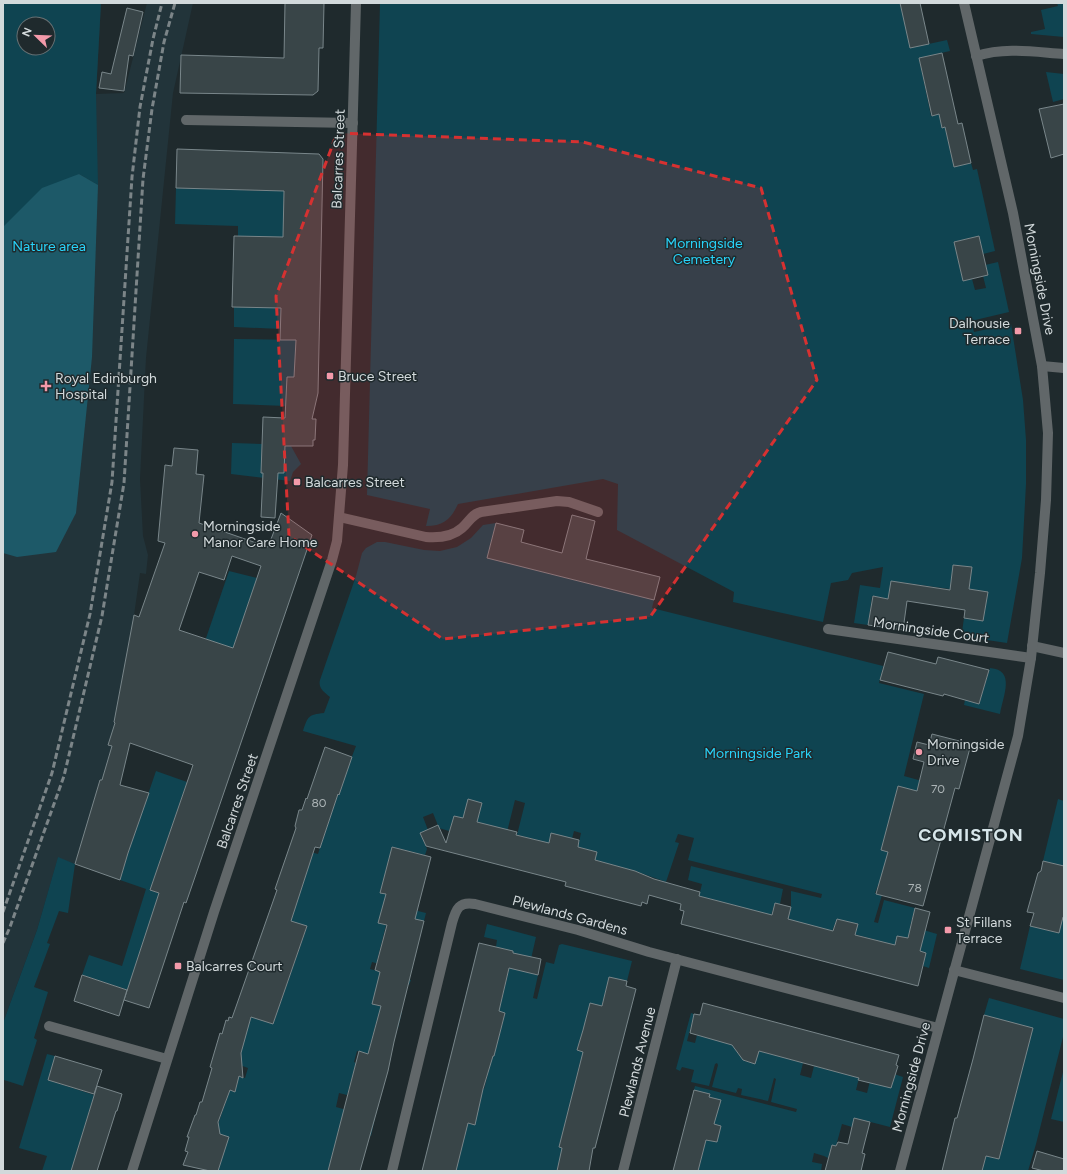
<svg xmlns="http://www.w3.org/2000/svg" width="1067" height="1174" font-family="Figtree,sans-serif">
<style>
.built{fill:#22343a;fill-rule:evenodd}
.green{fill:#0f4451;fill-rule:evenodd}
.forest{fill:#1d5968}
.building{fill:#394548;stroke:#79868a;fill-rule:evenodd}
.lines{fill:none;stroke-linecap:round;stroke-linejoin:round}
.minor{stroke:#616769;stroke-width:10}
.rail{stroke:#7c8588;stroke-width:3;stroke-dasharray:6 3;stroke-linecap:butt}
.marked{fill:#d63131;fill-opacity:0.2;stroke:#d63131;stroke-width:3;stroke-dasharray:8 5;stroke-linejoin:round}
.poi-dot{fill:#f39aaa;stroke:#1f2a2d;stroke-width:1.5}
.labels{text-anchor:middle;stroke-width:3;stroke-linejoin:round;paint-order:stroke}
.number-label{font-size:12px;fill:#acb4b6}
.street-label{font-size:14px;fill:#d2d9db;stroke:#1f2a2d}
.park-label{font-size:14px;fill:#28d3f9;stroke:#1f2a2d}
.poi-label{font-size:14px;fill:#d2d9db;stroke:#1f2a2d;text-anchor:start}
.district-label{font-size:18px;font-weight:bold;letter-spacing:1px;fill:#d7e6ea;stroke:#1f2a2d}
</style>
<rect width="100%" height="100%" fill="#1f2a2d"/>
<path class="built" d="M3,3h98l-5,91 28,-1 23,-90h46l-20,90 -27,265 -6,121 3,57 5,19 -2,19 -6,-1 -6,42 -20,107 1,1 -7,22 4,1 -10,34h-2l-25,84 -17,-6 -21,72 -34,93zM24,24h24v24h-24z"/>
<g class="green">
<path d="M3,3h98l-5,91 2,91 -19,-11 -76,53zM24,24h24v24h-24z"/>
<path d="M380,3h520l10,45 37,-8 3,11 -31,7 12,58 8,-2 3,13h3l9,40 17,-4 2,7 4,-1 18,82 -12,3 -4,-18 -25,6 9,39 9,-2 3,11 11,-2 -3,-12 5,-1 -3,-10 13,-3 11,50 -38,9 3,11 37,-8 12,76 3,40v44l-4,74 -15,85 -40,-6 -5,-5 2,-14 19,3 5,-29 -19,-3 3,-22 -19,-2 -3,24 -59,-8 -3,18 -16,-3 -4,29 -14,-2 6,-38 20,3 3,-21 -31,6 -4,7 -17,3 -8,39 -90,-20 1,-10 -117,-62 1,-46 -15,-5 -145,25c-7,15 -14,22 -32,22l4,-17 -63,-14z"/>
<polygon points="1057,3 1064,3 1064,37 1031,34 1031,32 1045,29 1041,10 1058,6"/>
<polygon points="1046,72 1064,74 1064,99 1053,102"/>
<polygon points="284,187 281,329 234,327 234,307 253,307 255,236 238,236 238,226 175,224 176,188 272,191"/>
<polygon points="234,339 296,340 295,377 287,377 286,406 233,404"/>
<polygon points="232,443 262,444 261,473 284,473 285,446 291,446 301,464 293,472 290,481 231,474"/>
<path d="M496,523l-9,35 167,42 -2,8 231,58 -4,17 45,11 -20,82 36,10 -21,7 -21,-7 -17,64 9,2 6,37 -18,-4 -3,8 7,2 -8,27 4,1 6,-23 31,8 -5,18 27,8 -8,34 -6,-2 3,-13 -19,-5 2,-9 -12,-3 -2,9 -45,-12 8,-9 -21,-5 -5,12 -42,-11 -1,-3 2,-10v-16l30,7 1,-4 -134,-34 6,-22 -16,-4 -3,8 4,1 -13,39 -31,-11 -40,-11 2,-8 -19,-5 3,-14 -7,-2 -10,39 -13,-37 -2,10 -32,-8 8,-32 -10,-3 -16,64 2,-36 -24,-6 5,-19 -14,-3 -5,18 -9,-2 -5,15 -10,-3 -6,-15 -10,4 5,13 -8,3 7,16 -2,6 -33,-8 -12,46 10,2 16,13 20,5 -2,8 -42,-10 -3,12 7,2 -9,36 9,2v3l-14,-4 -2,7 41,11 -2,5 -21,-5 -16,24 30,8 -4,16 -22,-5 -7,27 21,10 -33,-9 -3,11 2,1 -9,32 -8,-2 -3,14 39,11 -4,18 -32,-8 -11,43h-110l-3,-38 15,-43 5,2 3,-10 -5,-1 1,-6 11,3 3,-10 -11,-4 12,-41 -17,-5 3,-7 38,13 34,-97 -36,-13h22l18,-55 -19,-12 26,7 17,-54 21,-54 -53,-15c5,-15 5,-16 21,-18l6,-16c-6,-5 -12,-9 -10,-17l36,-104 6,-23 4,-5 11,-6h8l39,8 16,1 17,-4 14,-9 12,-13z"/>
<polygon points="229,571 257,578 193,764 166,755"/>
<path d="M990,668c26,2 13,28 10,46l-36,-9 1,-5 14,4z"/>
<polygon points="156,771 187,782 150,890 159,893 128,990 82,975 89,955 122,966 146,889 120,880 128,853"/>
<polygon points="1058,799 1064,801 1064,866 1043,861"/>
<polygon points="58,857 75,864 68,913 59,911 47,943 50,944 34,987 48,992 34,1038 37,1040 23,1086 4,1080 3,1081 3,1023 37,930"/>
<polygon points="691,866 783,889 780,904 775,903 771,915 699,896 702,884 688,880"/>
<polygon points="1064,916 1064,980 1020,969 1030,926 1058,933 1062,917"/>
<polygon points="487,924 536,937 528,972 538,975 533,998 537,999 546,962 554,964 559,945 562,944 632,961 627,981 609,977 595,1033 583,1030 577,1050 590,1053 580,1062 575,1084 578,1086 570,1103 559,1147 591,1155 559,1163 557,1171 456,1171 466,1130 466,1123 475,1125 477,1088 484,1089 488,1074 463,1068 496,1023 502,1025 505,1013 463,1006 467,991 502,999 513,952 496,947 497,940 484,937"/>
<polygon points="989,998 1064,1019 1064,1033 1036,1144 1028,1171 982,1171 986,1156 999,1159 1004,1142 991,1139 1016,1094 1019,1083 970,1070 973,1059 1021,1071 984,1015"/>
<polygon points="691,1013 694,1014 687,1041 695,1043 697,1035 740,1047 736,1050 738,1054 745,1056 744,1061 755,1063 759,1051 803,1063 800,1075 811,1078 814,1066 859,1078 856,1090 867,1093 870,1081 884,1085 889,1087 892,1085 893,1082 892,1080 894,1074 903,1077 890,1127 855,1118 852,1127 842,1124 836,1146 832,1145 828,1158 824,1156 814,1153 812,1162 822,1164 821,1171 698,1171 706,1140 717,1142 721,1126 711,1123 721,1100 716,1099 716,1101 708,1103 710,1094 694,1090 695,1086 796,1112 797,1109 771,1102 776,1079 774,1078 768,1101 741,1095 742,1089 738,1088 736,1093 712,1087 718,1065 717,1063 715,1064 709,1086 691,1082 694,1070 682,1067 680,1071 676,1069"/>
<polygon points="47,1054 55,1056 48,1080 94,1095 71,1171 42,1171 47,1156 19,1148"/>
<polygon points="1063,1072 1064,1073 1064,1122 1051,1119"/>
</g>
<polygon class="forest" points="79,174 98,185 92,357 76,513 56,552 17,557 3,553 3,227 42,188"/>
<g class="building">
<polygon points="285,3 324,3 323,48 319,48 318,91 313,95 180,93 181,55 284,58"/>
<polygon points="900,3 920,3 929,44 910,48"/>
<polygon points="127,8 143,12 133,56 129,55 124,91 99,88 102,72 111,74"/>
<polygon points="942,53 958,124 962,123 971,163 954,167 945,127 942,128 939,114 932,116 919,58"/>
<polygon points="1064,104 1064,154 1051,158 1039,109"/>
<polygon points="177,149 319,154 323,159 318,393 312,419 316,419 315,440 313,440 313,446 285,446 284,473 278,473 275,518 261,517 263,473 261,473 263,417 285,418 287,377 294,377 296,340 280,340 281,308 232,307 234,236 283,237 284,191 176,188"/>
<polygon points="979,236 988,275 963,281 954,242"/>
<path d="M174,448l24,2 -2,24 8,1 -5,48 69,24 13,-34 31,22 -117,342 -9,26 -2,-1 -35,106 -25,-8 35,-107 -9,-3 43,-125 -63,-22 -10,42 29,8 -21,60 -8,27 -45,-16 25,-84h2l10,-34 -4,-1 7,-22 -1,-1 20,-107 5,2 26,-74 -7,-2 7,-76 7,1zM232,556l29,10 -28,82 -54,-18 20,-58 25,8z"/>
<polygon points="572,515 595,521 586,559 660,577 654,600 487,558 496,523 524,530 521,542 562,553"/>
<polygon points="953,565 972,567 969,589 988,592 983,621 964,618 965,610 907,601 903,630 868,625 873,596 888,599 891,581 950,590"/>
<polygon points="888,652 936,664 938,657 989,670 979,704 944,694 943,696 880,680"/>
<polygon points="932,734 971,744 959,789 955,788 923,906 876,894 888,852 881,850 898,786 917,791 924,762 913,759 917,742 929,745"/>
<polygon points="325,747 352,757 339,795 338,794 320,848 315,847 291,921 307,926 273,1024 251,1017 241,1053 243,1078 239,1076 235,1092 230,1090 218,1122 220,1134 229,1137 218,1171 210,1171 183,1165 188,1152 185,1151 189,1137 187,1137 195,1115 196,1115 200,1102 202,1102 212,1068 210,1067 220,1033 222,1034 226,1020 228,1021 229,1017 232,1018 277,890 275,889 296,828 295,826 299,810 302,810 306,798 307,799"/>
<polygon points="468,799 482,803 477,822 517,832 516,835 549,843 551,833 579,840 578,847 597,852 595,860 635,871 654,879 700,892 699,896 772,915 775,903 791,907 788,919 833,931 837,919 858,924 855,935 895,945 897,936 908,938 915,908 930,912 920,951 926,953 918,986 681,924 684,911 680,910 681,904 649,895 647,904 642,902 641,906 565,886 566,882 426,846 420,833 438,825 446,843 454,816 463,818"/>
<polygon points="392,847 431,857 415,919 424,921 394,1042 388,1071 360,1171 328,1171 359,1051 368,1054 381,1006 372,1004 380,972 375,970 387,925 378,923 386,894 380,893"/>
<polygon points="1043,861 1064,866 1064,916 1063,917 1059,933 1030,926 1034,913 1027,912 1038,873 1041,871"/>
<polygon points="479,943 513,951 513,953 541,959 538,975 509,968 499,1011 505,1013 494,1056 493,1056 483,1089 475,1125 468,1123 456,1171 422,1171"/>
<polygon points="82,975 127,990 119,1016 74,1001"/>
<polygon points="609,977 627,981 626,986 636,989 595,1148 593,1148 589,1171 557,1171 562,1148 559,1147 583,1052 577,1050 583,1030 590,1003 602,1006"/>
<polygon points="703,1003 899,1055 896,1065 898,1066 891,1088 858,1080 859,1078 759,1051 755,1064 743,1060 732,1045 690,1033 694,1014 700,1015"/>
<polygon points="984,1015 1033,1028 999,1159 986,1156 982,1171 942,1171 955,1118 957,1118 973,1059"/>
<polygon points="55,1056 102,1070 94,1094 48,1080"/>
<polygon points="97,1086 122,1094 117,1111 116,1111 97,1171 71,1171"/>
<polygon points="694,1090 710,1094 709,1097 721,1100 714,1124 721,1126 717,1142 706,1140 698,1171 673,1171"/>
<polygon points="854,1118 870,1122 862,1153 865,1154 861,1171 825,1171 832,1145 836,1146 838,1142 848,1144"/>
<polygon points="1037,1151 1064,1159 1064,1171 1044,1171 1032,1168"/>
</g>
<g class="lines">
<g class="minor">
<path d="M976,56c30,-9 58,-4 88,-2"/>
<polyline points="186,120 353,123"/>
<polyline points="1042,366 1064,368"/>
<path d="M339,517l87,20c13,1 26,0 36,-9 7,-6 10,-14 19,-16l76,-11 12,1 29,10"/>
<polyline points="828,629 1031,658"/>
<polyline points="1032,646 1064,653"/>
<polyline points="954,970 1064,998"/>
<polyline points="49,1026 167,1059"/>
<polyline points="132,1171 214,912 332,560 337,541 343,465 356,3"/>
<path d="M392,1171l60,-248c4,-14 7,-22 23,-19l103,26 71,22 289,76"/>
<polyline points="623,1171 677,959"/>
<polyline points="900,1171 1018,736 1031,658 1040,573 1046,500 1048,433 1042,366 1013,213 964,3"/>
</g>
<g class="rail">
<polyline points="3,912 52,773 90,614 112,482 132,177 140,107 153,39 162,3"/>
<polyline points="3,943 10,927 64,776 102,616 124,483 143,179 152,109 164,42 175,3"/>
</g>
</g>
<path class="marked" d="M337,133l246,9 178,46 56,192 -167,237 -207,22 -154,-103 -13,-240z"/>
<g class="poi-dot">
<rect x="1014" y="327" width="8" height="8" rx="2"/>
<rect x="326" y="372" width="8" height="8" rx="2"/>
<path d="M44 380h4v4h4v4h-4v4h-4v-4h-4v-4h4z"/>
<rect x="293" y="478" width="8" height="8" rx="2"/>
<circle cx="195" cy="534" r="4"/>
<circle cx="919" cy="752" r="4"/>
<rect x="944" y="926" width="8" height="8" rx="2"/>
<rect x="174" y="962" width="8" height="8" rx="2"/>
</g>
<g class="labels">
<g class="number-label">
<text x="938" y="793">70</text>
<text x="319" y="807">80</text>
<text x="915" y="892">78</text>
</g>
<g class="street-label">
<text transform="translate(338 159) rotate(-88)" y="5">Balcarres Street</text>
<text transform="translate(1040 279) rotate(79)" y="5">Morningside Drive</text>
<text transform="translate(931 630) rotate(8)" y="5">Morningside Court</text>
<text transform="translate(237 801) rotate(-71)" y="5">Balcarres Street</text>
<text transform="translate(570 915) rotate(15)" y="5">Plewlands Gardens</text>
<text transform="translate(637 1062) rotate(-76)" y="5">Plewlands Avenue</text>
<text transform="translate(911 1077) rotate(-75)" y="5">Morningside Drive</text>
</g>
<g class="park-label">
<text x="704" y="248">Morningside<tspan x="704" dy="16">Cemetery</tspan></text>
<text x="49" y="251">Nature area</text>
<text x="758" y="758">Morningside Park</text>
</g>
<g class="poi-label">
<text x="1010" y="328" text-anchor="end">Dalhousie<tspan x="1010" dy="16">Terrace</tspan></text>
<text x="338" y="381">Bruce Street</text>
<text x="55" y="383">Royal Edinburgh<tspan x="55" dy="16">Hospital</tspan></text>
<text x="305" y="487">Balcarres Street</text>
<text x="203" y="531">Morningside<tspan x="203" dy="16">Manor Care Home</tspan></text>
<text x="927" y="749">Morningside<tspan x="927" dy="16">Drive</tspan></text>
<text x="956" y="927">St Fillans<tspan x="956" dy="16">Terrace</tspan></text>
<text x="186" y="971">Balcarres Court</text>
</g>
<g class="district-label">
<text x="971" y="841">COMISTON</text>
</g>
</g>
<rect width="1067" height="1174" fill="none" stroke="#d2d9db" stroke-width="8"/>
<g transform="translate(36 36) rotate(293)"><circle r="19" fill="#1f2a2d" stroke="#677073"/>
<path d="M0-3L7 15L0 10L-7 15Z" fill="#f39aaa"/>
<text y="-6" font-size="11" font-weight="bold" text-anchor="middle" fill="#d2d9db">N</text>
</g>
</svg>
